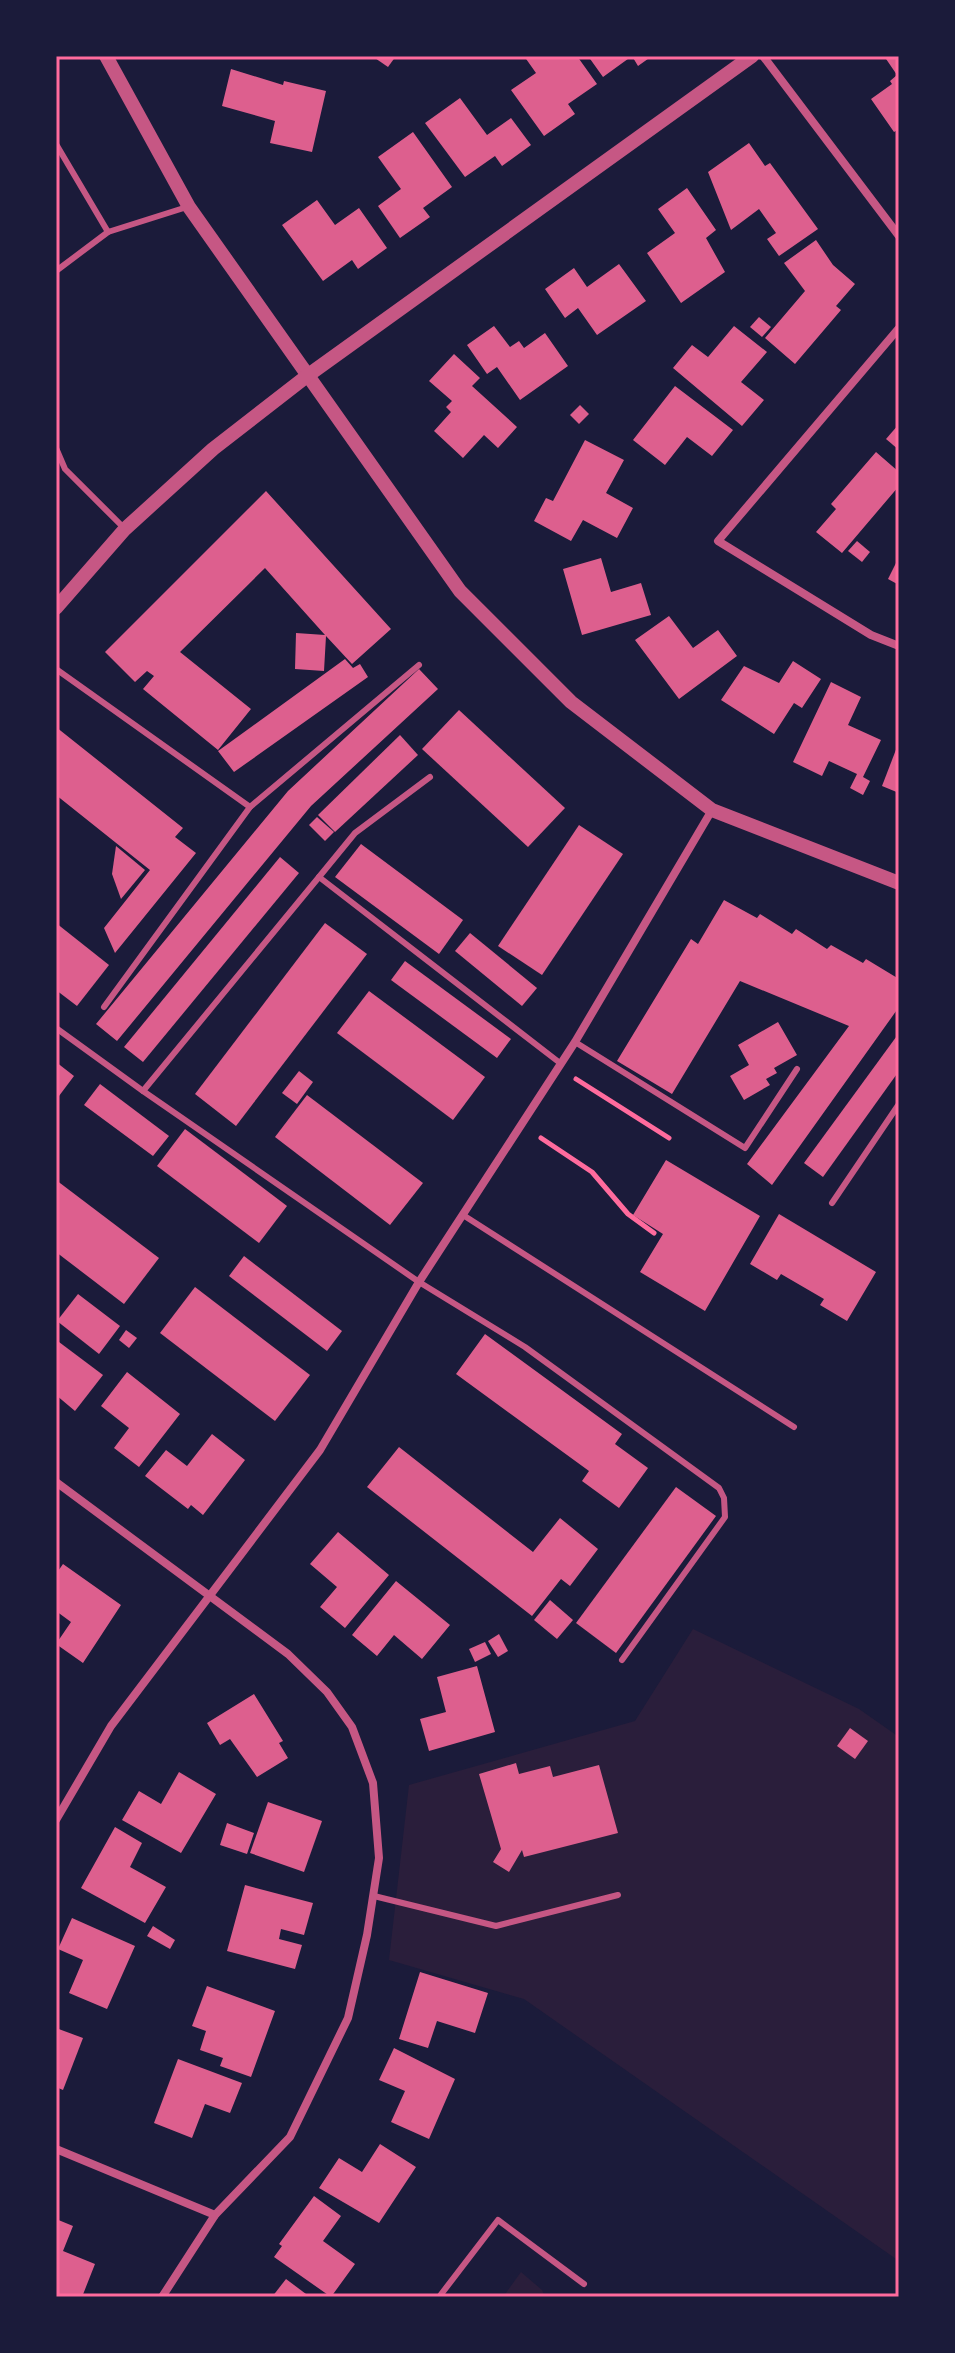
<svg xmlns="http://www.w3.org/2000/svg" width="955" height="2353" font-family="Overpass,sans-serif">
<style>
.green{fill:#2a1e3b}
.building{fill:#dd5f8e}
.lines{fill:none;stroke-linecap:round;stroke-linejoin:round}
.path{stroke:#ff6b9d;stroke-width:5}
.service{stroke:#c65784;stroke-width:6}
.minor{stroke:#c65784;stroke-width:8}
.tertiary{stroke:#c65784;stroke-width:14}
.neatline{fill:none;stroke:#ff6b9d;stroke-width:3}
</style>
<rect width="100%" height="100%" fill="#1b1b3a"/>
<g class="green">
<polygon points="693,1629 859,1709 899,1737 899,2261 524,1999 389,1960 409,1785 635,1721"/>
<polygon points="521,2272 542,2290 545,2297 503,2297"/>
</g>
<g class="building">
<polygon points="372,56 396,56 388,67"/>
<polygon points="524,56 577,56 597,84 568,104 575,114 544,136 511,90 536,73"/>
<polygon points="588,56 652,56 638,66 632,56 603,77"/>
<polygon points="884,56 899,56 899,129 894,132 871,99 892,84 890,81 897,75"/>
<polygon points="231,69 283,85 284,81 326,91 312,152 270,143 275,121 222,106"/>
<polygon points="460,98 487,135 511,118 531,145 502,166 495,156 465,177 425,123"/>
<polygon points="413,132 452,187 423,208 430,217 400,238 378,206 401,189 378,157"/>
<polygon points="749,143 765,166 770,163 818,229 779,256 767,239 776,233 759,209 731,230 708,172"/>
<polygon points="687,188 716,230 706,238 725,272 681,303 647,253 675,233 658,209"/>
<polygon points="317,200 335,225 359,208 387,248 358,269 352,260 323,281 282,225"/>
<polygon points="816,240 833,265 855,284 836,306 841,310 795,364 765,338 805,291 784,263"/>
<polygon points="619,264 646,301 597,335 578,308 565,318 545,289 574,268 587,287"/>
<polygon points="759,317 771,327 762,337 750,327"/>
<polygon points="494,326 510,347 519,341 524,348 545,333 568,366 520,400 497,367 487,374 467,345"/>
<polygon points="734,326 767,352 741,382 764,400 742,426 673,368 692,345 708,357"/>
<polygon points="454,354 480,378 472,386 517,427 498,448 484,435 463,458 434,431 451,412 446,407 452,401 429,381"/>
<polygon points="675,386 733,430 712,456 687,437 665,465 633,440"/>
<polygon points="580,405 589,414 579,424 570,415"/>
<polygon points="899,424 899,450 886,439"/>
<polygon points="585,440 624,460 606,493 633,508 617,538 583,520 571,541 534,521 546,498 553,501"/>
<polygon points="876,452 899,472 899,486 842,553 816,532 836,509 831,504"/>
<polygon points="266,491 391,629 352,664 326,636 324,671 295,669 296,633 325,635 265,568 180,652 251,709 218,750 143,689 154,676 147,671 135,682 105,652"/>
<polygon points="857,541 870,552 862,562 848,551"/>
<polygon points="899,557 899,585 888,579"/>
<polygon points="601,558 611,592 641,583 651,615 582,635 563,569"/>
<polygon points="669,616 693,648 718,630 737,656 679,699 635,640"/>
<polygon points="345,659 353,668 360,664 368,677 234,772 218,751"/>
<polygon points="793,661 821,679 802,708 794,703 774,734 721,700 744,666 779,683"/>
<polygon points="419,669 438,689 311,806 117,1041 96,1024 288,791"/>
<polygon points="831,682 861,697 848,725 881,740 863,777 870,781 863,795 850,788 857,774 829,761 822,776 793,762"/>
<polygon points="459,710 565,808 528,847 422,749"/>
<polygon points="56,727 183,828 175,837 196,853 115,953 104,928 150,870 56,795"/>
<polygon points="400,735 418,755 335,832 318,815"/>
<polygon points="897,747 899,748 899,793 882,786"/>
<polygon points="317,817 334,832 325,841 309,825"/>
<polygon points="579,825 623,854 542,975 498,946"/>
<polygon points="361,844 463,920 439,954 335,877"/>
<polygon points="116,846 145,870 121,899 112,874"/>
<polygon points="280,857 299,873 143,1062 124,1047"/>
<polygon points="724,900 757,918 760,914 792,934 796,929 827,949 831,945 863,963 866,959 899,979 899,1007 772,1185 747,1164 849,1026 740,981 672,1094 617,1061 691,939 698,944"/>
<polygon points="56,923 109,965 77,1006 56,990"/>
<polygon points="325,923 367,954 236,1126 195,1094"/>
<polygon points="470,933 537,988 522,1006 455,951"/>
<polygon points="405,961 511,1039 497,1058 391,980"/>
<polygon points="369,991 485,1077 453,1120 337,1033"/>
<polygon points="778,1022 797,1055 774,1068 777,1073 766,1079 770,1085 744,1100 730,1076 749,1065 738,1045"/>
<polygon points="899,1033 899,1071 823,1177 804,1163"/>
<polygon points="56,1062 74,1076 56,1100"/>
<polygon points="299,1071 313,1082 297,1104 282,1093"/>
<polygon points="100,1084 169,1136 153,1156 84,1105"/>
<polygon points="307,1095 423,1183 390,1225 275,1137"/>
<polygon points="185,1129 287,1206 259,1243 157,1166"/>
<polygon points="666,1160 760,1216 705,1311 640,1272 663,1234 633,1215"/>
<polygon points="56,1180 159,1258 124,1304 56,1252"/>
<polygon points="779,1214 876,1272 847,1321 820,1305 824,1299 781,1274 777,1280 750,1264"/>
<polygon points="244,1256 342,1331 327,1351 229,1276"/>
<polygon points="195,1287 310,1375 275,1421 160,1333"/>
<polygon points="78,1294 120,1326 99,1354 57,1321"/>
<polygon points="126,1330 137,1338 129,1348 119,1340"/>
<polygon points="485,1334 622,1434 615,1444 648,1468 619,1508 582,1481 589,1471 456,1374"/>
<polygon points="59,1342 103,1375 75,1411 56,1395 56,1346"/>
<polygon points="127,1372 180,1414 139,1467 114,1448 129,1428 101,1406"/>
<polygon points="212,1434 245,1460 203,1515 191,1505 188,1509 145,1476 166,1450 187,1466"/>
<polygon points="399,1447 533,1552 560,1518 598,1549 570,1586 561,1579 532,1616 367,1487"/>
<polygon points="676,1487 716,1516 616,1653 576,1623"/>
<polygon points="338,1532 389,1575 345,1628 320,1607 337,1587 310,1564"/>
<polygon points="63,1564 121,1605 83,1663 56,1644 71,1622 56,1611 56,1574"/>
<polygon points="396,1581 450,1625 422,1659 394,1635 377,1656 352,1635"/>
<polygon points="550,1600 573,1620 557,1639 534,1620"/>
<polygon points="499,1634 508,1651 498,1657 488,1641"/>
<polygon points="485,1642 491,1654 475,1662 469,1649"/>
<polygon points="477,1666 495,1732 429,1751 420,1719 446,1712 437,1677"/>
<polygon points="254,1694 283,1741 279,1743 288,1758 257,1777 230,1739 220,1745 207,1723"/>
<polygon points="850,1728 868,1741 855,1759 837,1746"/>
<polygon points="516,1763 519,1774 550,1766 553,1777 599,1765 618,1833 524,1857 522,1850 509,1872 493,1862 501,1849 479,1774"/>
<polygon points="179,1772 216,1794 181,1853 122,1820 139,1791 161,1804"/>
<polygon points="268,1802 322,1821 304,1872 250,1853"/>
<polygon points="227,1823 254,1833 247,1854 220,1845"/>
<polygon points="115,1827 142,1843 130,1867 166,1887 145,1923 81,1888"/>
<polygon points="245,1885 313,1903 304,1935 281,1929 279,1939 302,1945 295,1969 227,1951"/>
<polygon points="72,1918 135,1946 107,2009 69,1993 83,1960 58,1949"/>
<polygon points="153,1926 175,1940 170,1949 147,1936"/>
<polygon points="420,1972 488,1993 475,2033 437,2021 428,2048 399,2039"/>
<polygon points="207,1986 275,2011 251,2077 220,2066 223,2058 200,2050 206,2031 192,2026"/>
<polygon points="56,2028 83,2038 63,2090 56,2087"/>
<polygon points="394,2048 455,2079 429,2139 391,2122 405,2091 379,2080"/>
<polygon points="178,2059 242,2083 230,2113 205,2104 192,2138 154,2123"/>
<polygon points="380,2144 416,2167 379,2223 319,2188 339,2158 362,2172"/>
<polygon points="314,2196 341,2216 323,2241 355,2264 331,2297 274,2257 282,2246 279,2244"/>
<polygon points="56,2219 73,2226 63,2251 95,2264 82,2297 56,2295"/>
<polygon points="286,2279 310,2297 272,2297"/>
</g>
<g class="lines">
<g class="path">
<polyline points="576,1079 669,1138"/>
<polyline points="541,1138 592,1172 628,1214 654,1233"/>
</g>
<g class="service">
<polyline points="56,144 108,232 187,207"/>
<polyline points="56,271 108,232"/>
<polyline points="56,448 65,469 125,529"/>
<polyline points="56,669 250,807 419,665"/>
<polyline points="430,777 355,833 319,877 560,1063"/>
<polyline points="319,877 143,1091 419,1282 525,1347 719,1488 724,1498 725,1517 622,1660"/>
<polyline points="104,1007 250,807"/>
<polyline points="56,1028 143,1091"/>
<polyline points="575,1042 745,1148 797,1069"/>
<polyline points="832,1203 899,1104"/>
<polyline points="463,1215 794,1427"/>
<polyline points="374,1896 496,1926 618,1895"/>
<polyline points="439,2297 498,2220 584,2284"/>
</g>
<g class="minor">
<polyline points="763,56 899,236"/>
<polyline points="899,328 718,541 871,635 899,646"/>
<polyline points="56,1482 288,1654 327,1692 352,1727 373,1783 379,1858 367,1935 348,2018 290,2137 215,2215 162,2297"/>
<polyline points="56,1820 111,1726 320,1450 419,1282 575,1042 712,810"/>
<polyline points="56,2149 215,2215"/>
</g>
<g class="tertiary">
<polyline points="106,56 189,207 460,591 571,702 712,810 899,883"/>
<polyline points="56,608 125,529 213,449 307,376 752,56"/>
</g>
</g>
<rect width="955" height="2353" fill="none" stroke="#1b1b3a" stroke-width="116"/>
<rect x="58" y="58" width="839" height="2237" class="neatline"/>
</svg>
